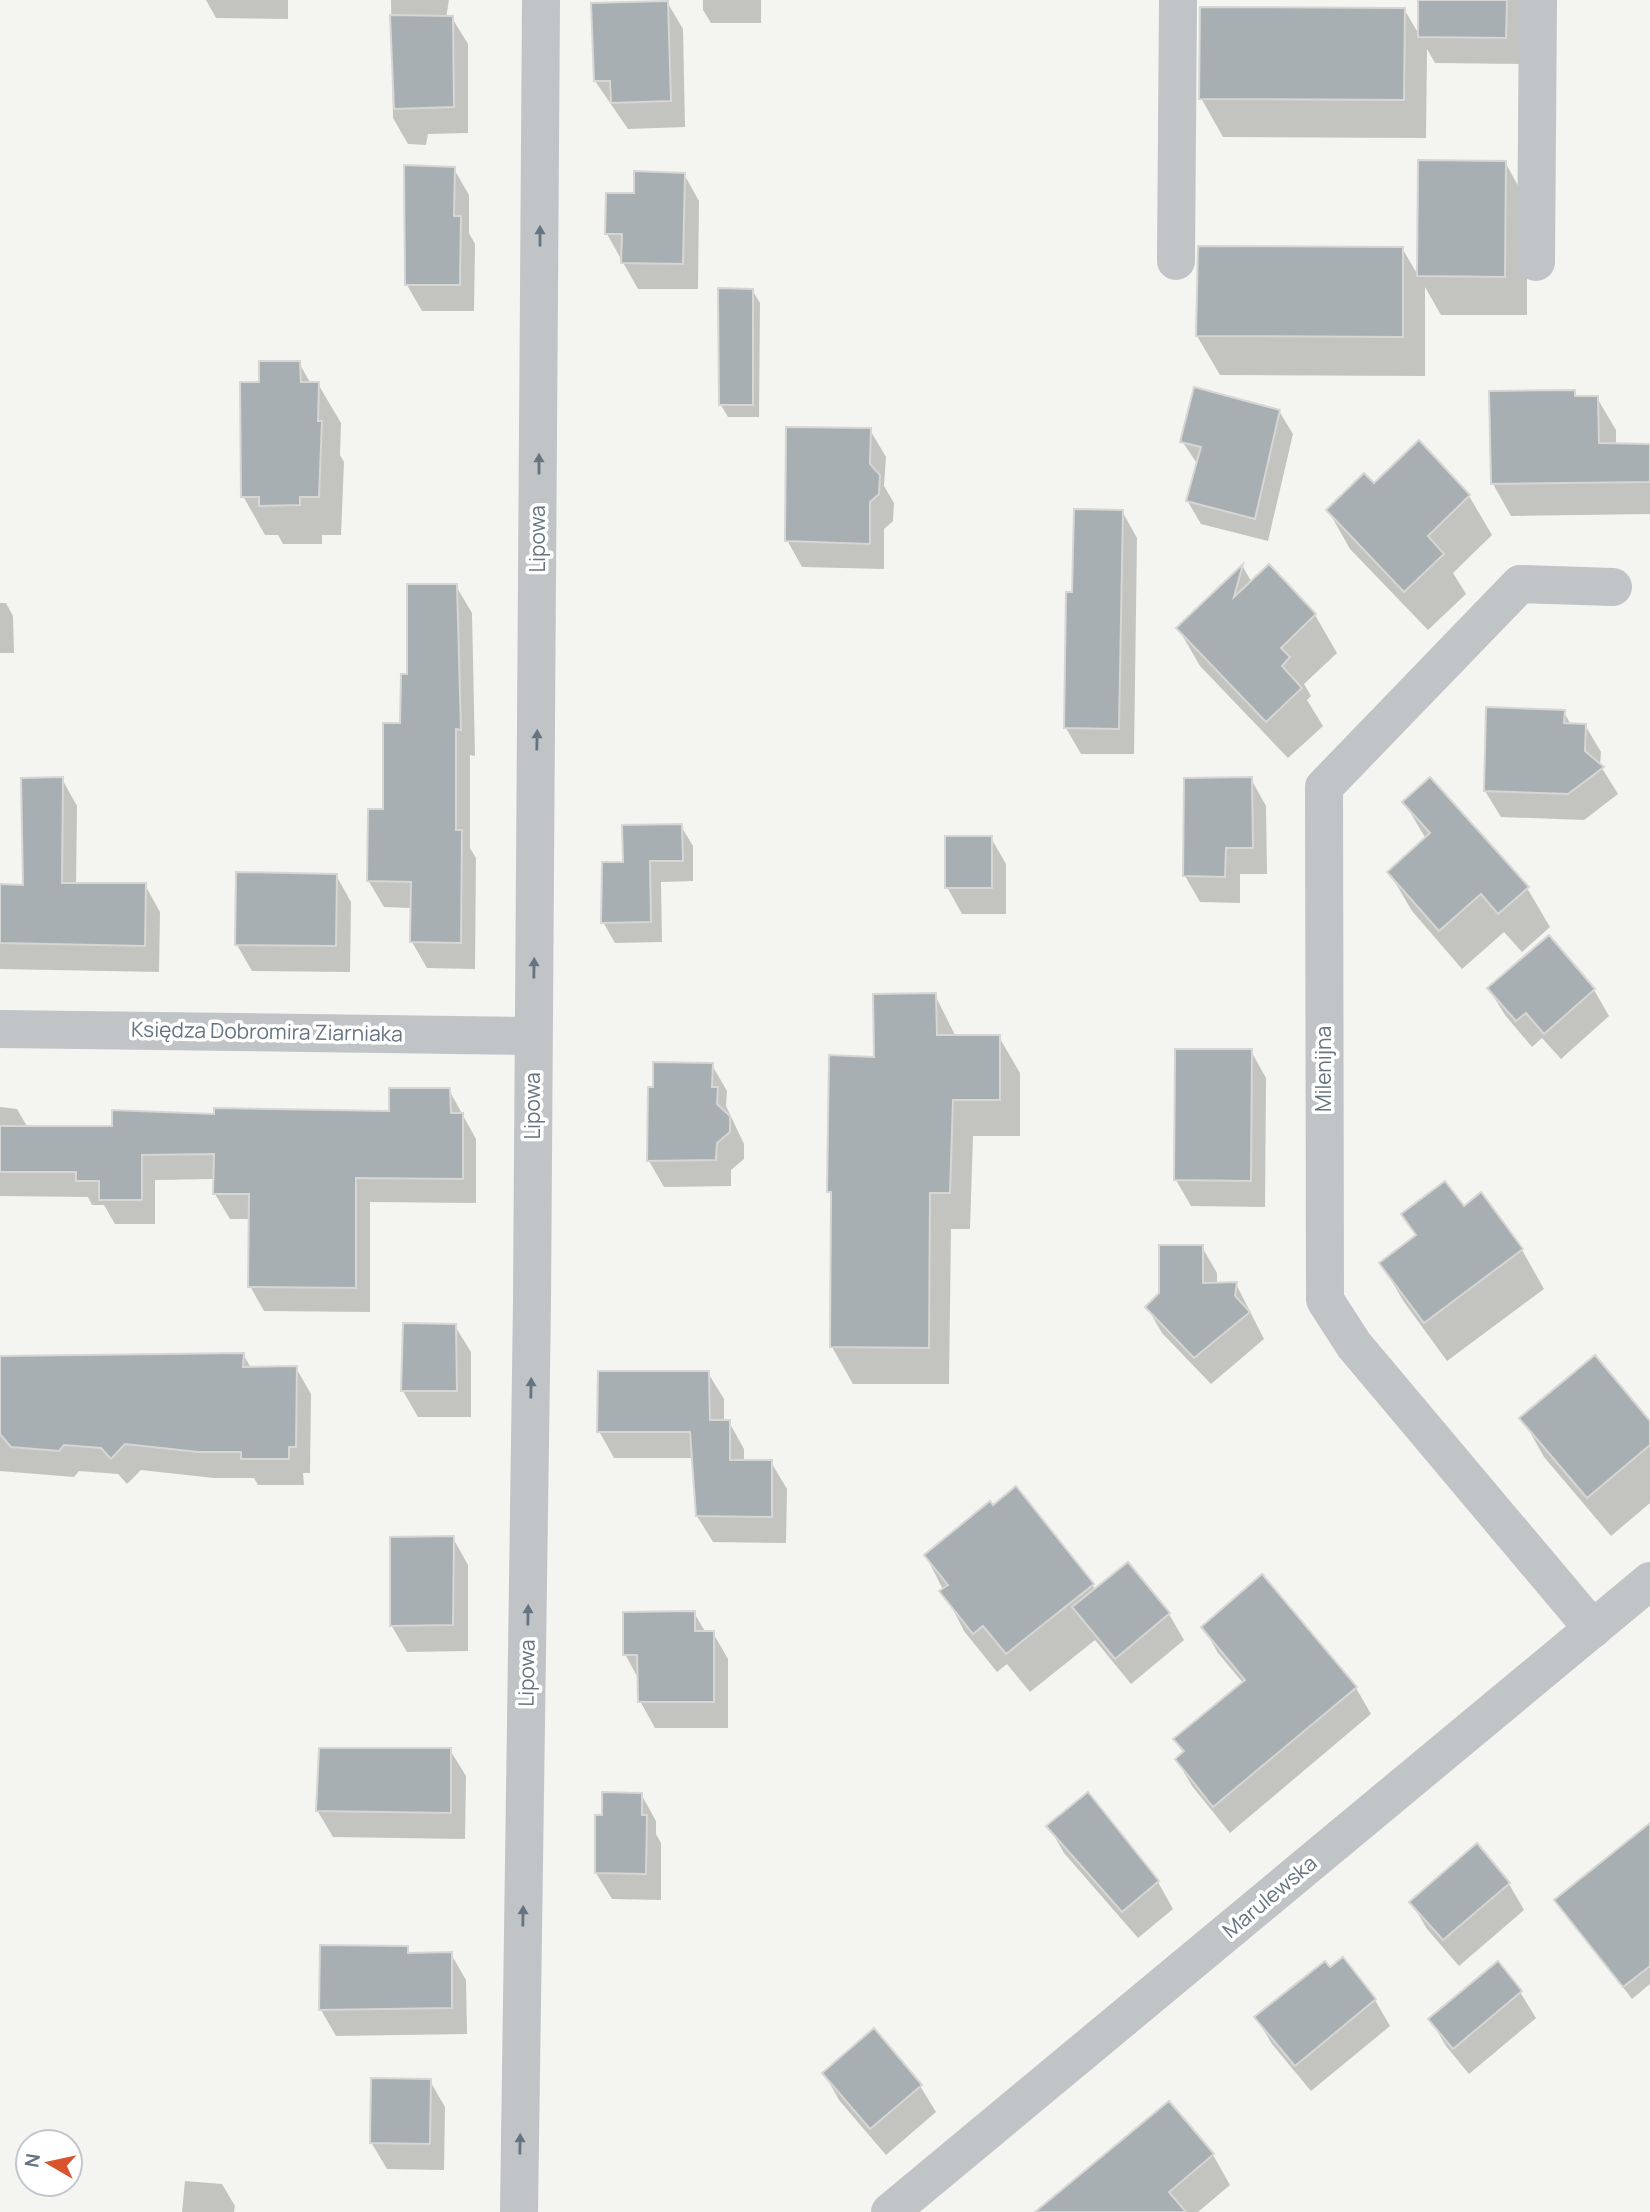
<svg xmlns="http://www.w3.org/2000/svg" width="1650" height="2212" font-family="Manrope,sans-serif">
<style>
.shadow{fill:#0003}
.building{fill:#a7afb3;stroke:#d6d6d4;stroke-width:2}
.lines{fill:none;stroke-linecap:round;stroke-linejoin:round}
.minor{stroke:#c0c4c7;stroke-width:38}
.tertiary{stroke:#c0c4c7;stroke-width:38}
.oneway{fill:#657480}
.labels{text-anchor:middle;stroke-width:7;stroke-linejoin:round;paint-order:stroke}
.street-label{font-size:21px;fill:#657480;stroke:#fff}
</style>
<rect width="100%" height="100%" fill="#f4f4f1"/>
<g class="shadow">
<polygon points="206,0 288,0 288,19 216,18"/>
<polygon points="391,0 449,0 446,18 452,18 468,44 468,133 428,134 426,145 408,144 393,118"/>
<polygon points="703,0 761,0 761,23 711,23 703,10"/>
<polygon points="1420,0 1521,0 1521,64 1435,63 1427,49 1426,138 1223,137 1201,98 1404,9 1420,36"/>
<polygon points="667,2 683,29 685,127 628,129 595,81"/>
<polygon points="1419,162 1505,162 1527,202 1527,315 1441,315 1425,287 1425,376 1220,375 1197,336 1402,248 1419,277"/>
<polygon points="454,169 469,195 469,233 475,244 474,311 422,311 407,285"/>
<polygon points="684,174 699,201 698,289 638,289 607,234 636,195"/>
<polygon points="752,290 760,303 759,417 728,417 721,405"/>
<polygon points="299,363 311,384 318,384 341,423 340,455 344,462 341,535 322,535 322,544 283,544 278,535 265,535 243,496 260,384"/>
<polygon points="1574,391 1577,398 1597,398 1616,430 1616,445 1650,446 1650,514 1511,516 1493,484"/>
<polygon points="1279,411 1293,434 1268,541 1201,524 1187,500 1198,465 1182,441"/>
<polygon points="870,430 886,457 884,486 894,503 893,521 884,529 884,569 802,567 787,540"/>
<polygon points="1419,443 1469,496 1492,535 1453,573 1466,594 1428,630 1350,549 1328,510 1374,485"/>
<polygon points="1122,511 1137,538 1134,754 1081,754 1066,728"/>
<polygon points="1243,567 1252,583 1269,567 1315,615 1337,653 1304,684 1311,696 1307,700 1323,726 1288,758 1200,666 1178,628"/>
<polygon points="456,586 472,613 475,756 470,755 470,848 476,858 475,969 427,968 412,942 412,908 384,907 368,880 402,725"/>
<polygon points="0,603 6,603 13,616 14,653 0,653"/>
<polygon points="1564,712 1571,725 1585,725 1601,752 1600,765 1618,794 1584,820 1501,817 1485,791"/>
<polygon points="62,779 77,806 76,885 145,885 160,912 159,972 0,969 0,886 25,886"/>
<polygon points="1251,779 1266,806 1267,874 1240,874 1240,903 1200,902 1185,876"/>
<polygon points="1404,802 1527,888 1550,927 1522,952 1504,932 1462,969 1412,911 1389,872 1426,839"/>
<polygon points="681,826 693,846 693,881 661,882 662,942 615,943 603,922 625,863"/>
<polygon points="991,838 1006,864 1006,914 962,914 947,887"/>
<polygon points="336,875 351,902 350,972 252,971 237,945"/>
<polygon points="1489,989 1594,990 1609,1016 1561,1059 1542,1038 1532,1047 1505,1015"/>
<polygon points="935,995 956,1037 999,1037 1020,1073 1020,1136 973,1136 970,1229 951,1229 949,1384 853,1384 832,1347 833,1199 829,1192 875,1058"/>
<polygon points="1251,1051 1266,1078 1265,1207 1191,1206 1176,1180"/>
<polygon points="712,1065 727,1091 726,1106 744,1144 744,1159 731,1170 731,1186 664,1187 649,1161"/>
<polygon points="449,1090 476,1139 476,1203 370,1202 370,1312 264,1311 250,1286 250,1219 230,1219 215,1194 215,1179 155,1180 155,1224 115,1224 104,1205 92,1205 88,1197 0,1196 0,1107 17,1109 28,1128 114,1128 216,1116 390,1112"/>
<polygon points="1481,1195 1522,1250 1544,1289 1447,1361 1404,1302 1381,1263 1417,1237 1403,1214 1463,1208"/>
<polygon points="1202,1247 1217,1273 1217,1284 1236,1284 1264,1339 1211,1384 1162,1333 1147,1307"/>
<polygon points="455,1326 471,1352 471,1417 418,1417 403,1391"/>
<polygon points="243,1354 251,1368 296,1368 311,1394 310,1473 303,1473 304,1485 258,1485 254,1478 214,1478 141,1470 127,1484 118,1474 79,1471 74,1477 0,1471 0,1358"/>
<polygon points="708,1373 724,1399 724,1422 729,1422 744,1449 744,1462 771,1462 787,1489 786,1543 713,1542 697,1516 694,1458 614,1458 599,1431"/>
<polygon points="1522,1418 1650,1424 1650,1503 1611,1536 1544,1457"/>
<polygon points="453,1538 468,1565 468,1651 407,1652 391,1625"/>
<polygon points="926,1556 1092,1585 1096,1590 1169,1614 1184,1640 1131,1684 1095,1640 1030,1692 1007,1664 997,1672 964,1631"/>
<polygon points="694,1613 706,1633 713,1633 728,1659 728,1728 655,1728 640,1701 639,1680 625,1654"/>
<polygon points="1203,1627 1356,1688 1371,1714 1230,1833 1192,1786 1177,1760 1184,1754 1175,1740 1244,1684 1218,1653"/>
<polygon points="450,1750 466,1776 465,1839 333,1837 317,1810"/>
<polygon points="641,1794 656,1821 656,1834 661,1843 661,1900 612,1899 596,1873 603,1816"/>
<polygon points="1087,1794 1158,1882 1173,1909 1138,1938 1064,1853 1049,1827"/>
<polygon points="1650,1855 1650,1984 1632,1999 1556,1900"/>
<polygon points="1509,1884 1524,1910 1459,1966 1427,1929 1411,1902"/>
<polygon points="407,1948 411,1955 451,1954 466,1980 467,2034 336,2036 321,2010"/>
<polygon points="1343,1960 1375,2000 1390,2026 1311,2091 1272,2044 1256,2017"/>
<polygon points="1520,1992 1536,2018 1469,2074 1446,2046 1430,2019"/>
<polygon points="824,2073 920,2086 936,2112 886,2155 839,2100"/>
<polygon points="430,2081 445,2107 444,2170 387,2169 371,2142"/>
<polygon points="1213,2155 1230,2185 1198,2212 1038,2212"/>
<polygon points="185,2181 222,2184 235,2206 234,2212 182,2212"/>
</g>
<g class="building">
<polygon points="1418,0 1507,0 1506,38 1418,37"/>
<polygon points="668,1 671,101 611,103 610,81 594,81 591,3"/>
<polygon points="1200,7 1405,8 1404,100 1199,99"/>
<polygon points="390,15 453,16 454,107 394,109"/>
<polygon points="1418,160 1506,161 1505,277 1417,276"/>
<polygon points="404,165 455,167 454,216 461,216 460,285 405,285"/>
<polygon points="634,171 685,173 683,264 621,263 622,234 605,234 606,193 634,193"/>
<polygon points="1198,246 1403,247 1403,337 1196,336"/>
<polygon points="718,288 753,289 753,405 719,405"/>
<polygon points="259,361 300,361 301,382 319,382 318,421 322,421 319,497 300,497 300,505 259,506 259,497 241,497 240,382 259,382"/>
<polygon points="1194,387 1280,410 1255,519 1186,501 1201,447 1180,442"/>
<polygon points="1575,390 1575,396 1598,396 1599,443 1650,444 1650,482 1491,484 1489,391"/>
<polygon points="786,427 871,428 870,464 880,475 879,494 870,502 870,544 785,541"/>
<polygon points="1419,440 1470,495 1428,536 1444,554 1404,592 1326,510 1364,473 1374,483"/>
<polygon points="1074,509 1123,510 1119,729 1064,728 1066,592 1072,592"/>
<polygon points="1243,564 1234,597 1269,564 1316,614 1281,648 1290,657 1282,666 1302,688 1266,722 1176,628"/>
<polygon points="407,584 457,584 461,730 456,729 456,830 462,830 461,943 410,942 411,882 367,881 368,809 383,809 383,723 400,723 401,674 407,674"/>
<polygon points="1486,707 1565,710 1564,723 1586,724 1585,751 1604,767 1568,794 1484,791"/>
<polygon points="63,777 62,883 146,883 145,946 0,943 0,884 23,885 21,778"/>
<polygon points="1252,777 1253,848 1226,848 1225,877 1183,876 1184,778"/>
<polygon points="1430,777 1529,887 1498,914 1481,894 1439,931 1387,872 1430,833 1402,802"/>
<polygon points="682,824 683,861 650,861 651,922 601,923 602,862 623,862 622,825"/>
<rect x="945" y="836" width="47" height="52"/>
<polygon points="236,872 337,874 336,946 235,945"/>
<polygon points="1549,935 1595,989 1544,1034 1526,1013 1516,1021 1487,988"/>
<polygon points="936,993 937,1035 1000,1035 1000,1100 953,1100 950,1193 930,1193 929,1348 830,1347 831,1192 827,1192 829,1055 874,1057 873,994"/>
<polygon points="1175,1049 1252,1049 1251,1181 1174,1180"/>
<polygon points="653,1062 713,1063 712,1087 718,1087 717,1104 730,1116 730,1132 717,1143 716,1160 647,1161 648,1087 653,1087"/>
<polygon points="389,1088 450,1088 451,1113 463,1113 463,1179 356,1178 356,1288 248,1287 249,1194 213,1194 214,1154 142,1155 142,1200 99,1200 99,1181 76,1181 76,1172 0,1172 0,1126 112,1126 112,1110 214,1114 214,1108 389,1111"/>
<polygon points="1445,1181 1464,1206 1481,1192 1523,1249 1424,1323 1379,1263 1416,1235 1401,1214"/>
<polygon points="1159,1245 1203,1245 1203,1283 1237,1282 1235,1296 1250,1312 1194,1358 1145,1307 1159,1293"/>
<polygon points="403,1323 456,1324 457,1391 401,1391"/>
<polygon points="244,1353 243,1367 297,1366 296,1447 289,1447 289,1459 241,1459 241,1452 198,1452 125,1444 111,1459 101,1448 64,1445 59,1451 11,1447 0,1434 0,1356"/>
<polygon points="1595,1355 1650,1421 1650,1445 1587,1498 1519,1418"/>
<polygon points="598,1371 709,1371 710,1420 730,1420 730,1460 772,1460 772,1517 696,1516 690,1432 597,1432"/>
<polygon points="1016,1486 1094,1584 1006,1654 983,1626 973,1634 939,1591 948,1585 924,1555 990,1501 993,1505"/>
<polygon points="454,1536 453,1625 390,1626 390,1537"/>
<polygon points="1128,1562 1170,1613 1115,1659 1072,1607"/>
<polygon points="1262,1574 1357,1687 1213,1807 1175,1759 1184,1751 1173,1739 1245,1680 1201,1627"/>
<polygon points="695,1611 695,1631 714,1631 714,1702 638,1702 637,1655 623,1655 623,1612"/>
<polygon points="319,1748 451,1748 451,1813 316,1811"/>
<polygon points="602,1792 642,1793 642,1815 647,1815 646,1874 595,1873 595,1815 602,1815"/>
<polygon points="1088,1792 1159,1881 1122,1912 1046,1826"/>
<polygon points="1650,1823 1650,1966 1623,1987 1554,1900"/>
<polygon points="1477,1843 1510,1883 1443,1940 1409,1902"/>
<polygon points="320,1945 408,1946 408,1953 452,1952 452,2008 319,2010"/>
<polygon points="1343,1957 1376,1999 1295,2066 1254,2017 1325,1961 1330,1967"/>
<polygon points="1498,1961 1522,1991 1453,2049 1428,2019"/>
<polygon points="874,2028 922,2085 870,2129 822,2073"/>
<polygon points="371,2078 431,2079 430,2144 370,2143"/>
<polygon points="1169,2101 1214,2154 1169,2192 1186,2212 1035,2212"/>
</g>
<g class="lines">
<g class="minor">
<polyline points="1176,261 1178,0"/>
<polyline points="1536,262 1538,0"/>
<polyline points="0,1029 533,1036"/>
<polyline points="1593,1629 1354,1345 1325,1300 1324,787 1520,584 1613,587"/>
<polyline points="519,2212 532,1302 541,0"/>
</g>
<polyline class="tertiary" points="890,2212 1650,1581"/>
</g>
<defs><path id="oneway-solid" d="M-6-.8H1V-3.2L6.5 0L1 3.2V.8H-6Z" transform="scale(1.75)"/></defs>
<g class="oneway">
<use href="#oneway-solid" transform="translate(540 236) rotate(-90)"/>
<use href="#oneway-solid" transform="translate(539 464) rotate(-90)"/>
<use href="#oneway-solid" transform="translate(537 740) rotate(-89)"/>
<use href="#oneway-solid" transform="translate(534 968) rotate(-89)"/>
<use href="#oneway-solid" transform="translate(531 1388) rotate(-89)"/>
<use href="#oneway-solid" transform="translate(528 1615) rotate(-89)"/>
<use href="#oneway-solid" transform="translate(523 1916) rotate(-89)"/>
<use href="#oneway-solid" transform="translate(520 2144) rotate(-89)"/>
</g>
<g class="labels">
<g class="street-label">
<text transform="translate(538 539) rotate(-90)" y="7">Lipowa</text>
<text transform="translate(267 1032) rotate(1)" y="7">Księdza Dobromira Ziarniaka</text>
<text transform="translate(1324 1069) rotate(-90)" y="7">Milenijna</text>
<text transform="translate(533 1106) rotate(-90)" y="7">Lipowa</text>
<text transform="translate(527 1673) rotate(-89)" y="7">Lipowa</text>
<text transform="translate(1270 1897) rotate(-40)" y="7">Marulewska</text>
</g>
</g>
<g transform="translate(49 2163) rotate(279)"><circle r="33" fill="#ffffff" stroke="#c1c7cc" stroke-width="2"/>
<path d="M0-5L12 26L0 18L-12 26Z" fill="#d9532d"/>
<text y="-10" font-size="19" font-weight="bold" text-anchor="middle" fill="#657480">N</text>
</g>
</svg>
